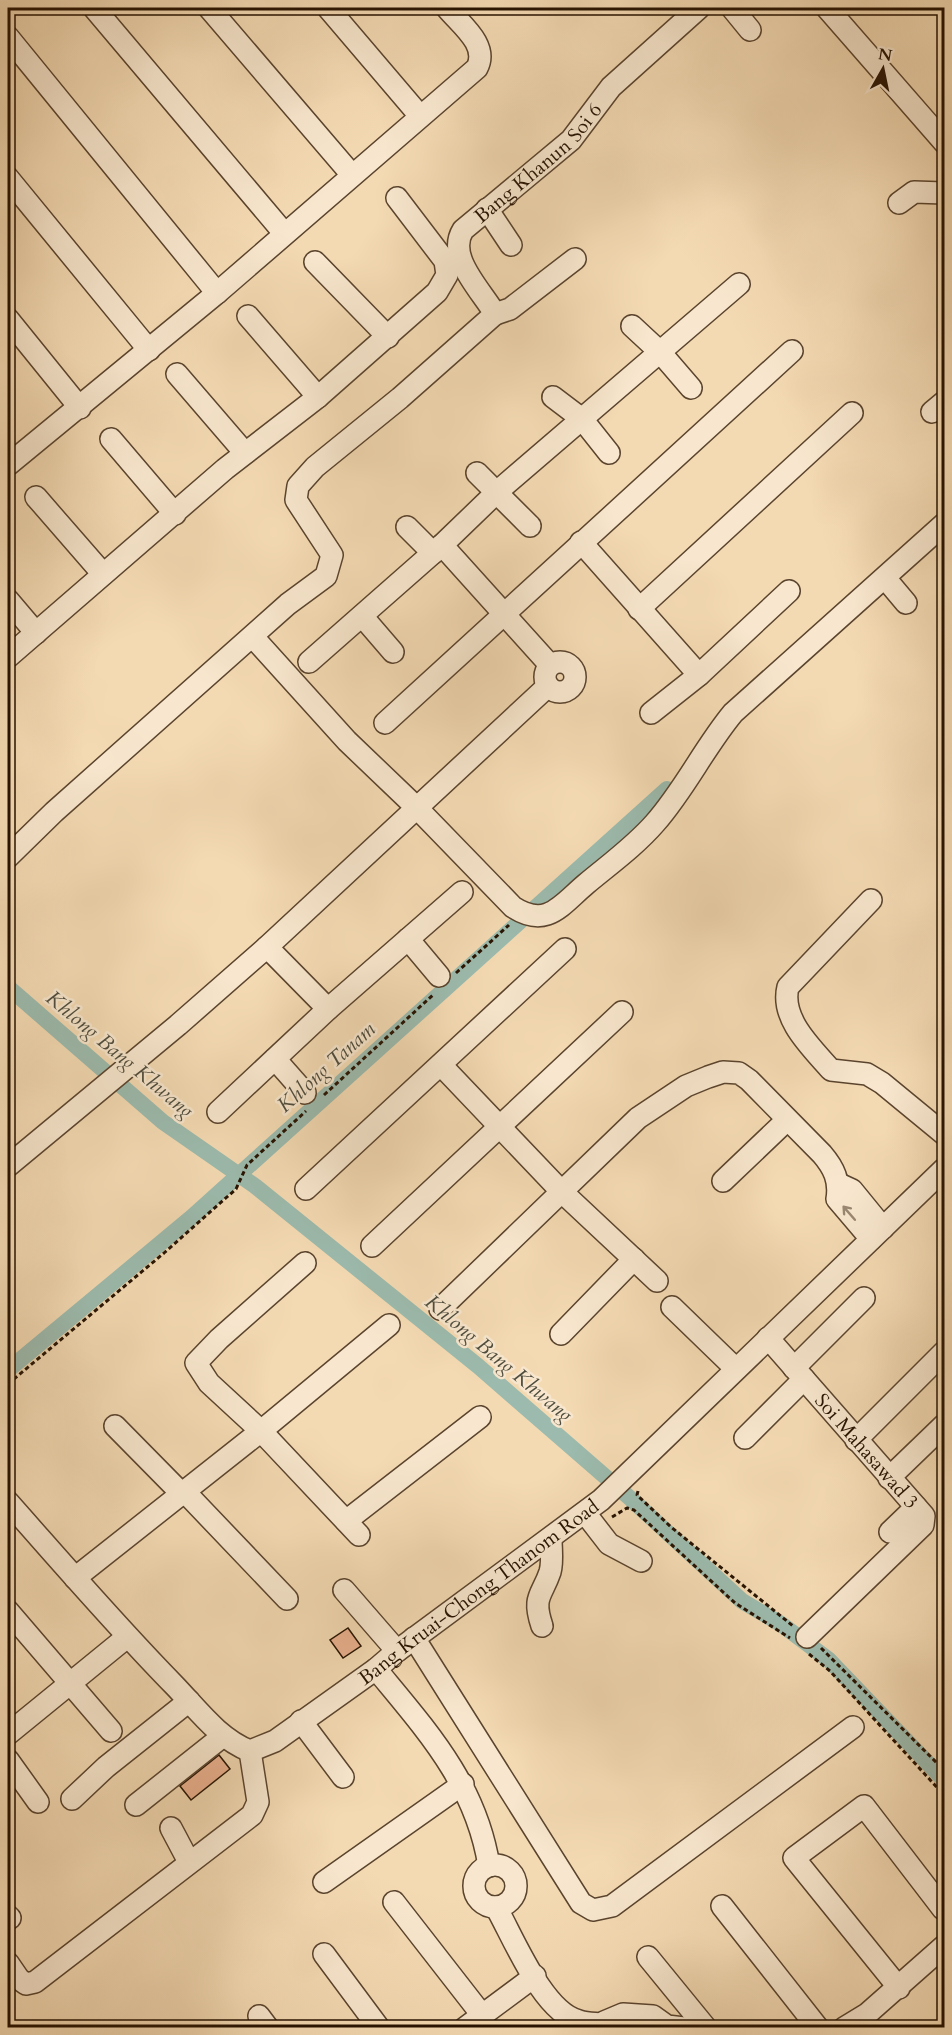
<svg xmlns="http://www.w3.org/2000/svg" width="952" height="2035" font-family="Cardo,serif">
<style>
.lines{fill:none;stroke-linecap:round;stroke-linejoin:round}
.canal{stroke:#9cbbae;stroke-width:16}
.building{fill:#ecb290;stroke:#261201;stroke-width:1.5}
.minor-casing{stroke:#5a442e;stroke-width:24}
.path{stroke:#261201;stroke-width:3;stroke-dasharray:4.5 3;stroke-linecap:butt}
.minor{stroke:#f8e7ce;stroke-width:21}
.oneway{stroke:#9a8772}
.labels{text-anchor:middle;stroke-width:5;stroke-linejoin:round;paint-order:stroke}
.street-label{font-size:20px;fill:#261201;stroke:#f8e7ce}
.water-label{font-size:21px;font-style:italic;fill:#4f4d3e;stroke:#f8e7ce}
</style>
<rect width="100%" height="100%" fill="#f4dab3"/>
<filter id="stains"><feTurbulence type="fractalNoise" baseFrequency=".00333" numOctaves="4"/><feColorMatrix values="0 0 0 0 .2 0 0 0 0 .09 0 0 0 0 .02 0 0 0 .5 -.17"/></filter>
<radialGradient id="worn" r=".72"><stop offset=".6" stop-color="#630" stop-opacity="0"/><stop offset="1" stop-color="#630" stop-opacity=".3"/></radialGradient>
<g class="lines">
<g class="canal">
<polyline points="8,987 163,1122 255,1186 478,1366 631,1499 742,1601 781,1624 829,1660 944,1780"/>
<polyline points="8,1370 192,1217 667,789"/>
</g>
</g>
<g class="building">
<polygon points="348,1628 361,1646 343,1658 330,1640"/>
<polygon points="219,1755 230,1769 191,1800 180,1786"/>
</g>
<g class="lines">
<g class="minor-casing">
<g id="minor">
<polyline points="94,8 284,233"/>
<polyline points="209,8 352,175"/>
<polyline points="328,8 420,116"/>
<polyline points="732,8 750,30"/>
<polyline points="827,8 944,142"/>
<polyline points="8,37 217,293"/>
<polyline points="8,178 149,350"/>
<polyline points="899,203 914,192 944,193"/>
<polyline points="487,209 511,245"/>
<polyline points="315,262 388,337"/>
<polyline points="495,314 510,309 575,259"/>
<polyline points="248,316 318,397"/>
<polyline points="8,319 80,408"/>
<polyline points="632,326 660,352 691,388"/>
<polyline points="177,374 245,453"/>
<polyline points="553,397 582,419 609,453"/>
<polyline points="932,412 944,402"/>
<polyline points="111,439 175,514"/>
<path d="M8,465l209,-172 260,-225c12,-23 -16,-43 -30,-60"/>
<polyline points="477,473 530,526"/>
<polyline points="36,497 103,574"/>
<polyline points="407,527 433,553"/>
<polyline points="581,542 699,675"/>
<polyline points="442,545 550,665"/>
<polyline points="885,578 906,603"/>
<polyline points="8,600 36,633"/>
<polyline points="639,609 852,413"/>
<polyline points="362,616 393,652"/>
<path d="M253,637l94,104 70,67 96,99c34,22 48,-2 73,-23 24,-20 49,-38 69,-61 30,-34 49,-75 78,-110l211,-189"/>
<polyline points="8,657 225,469 318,397 437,292 447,275 445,261 397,198"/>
<circle cx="560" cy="677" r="15"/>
<polyline points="309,662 442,545 498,491 739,284"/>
<polyline points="651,713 699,675 789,591"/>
<polyline points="385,723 792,351"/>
<path id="s1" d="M8,857l46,-45 234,-208 38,-28 6,-21 -36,-55 2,-14 17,-19 85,-69 95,-84c-13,-23 -49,-57 -32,-84l108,-90 40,-53 88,-79"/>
<path d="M871,900l-83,87c-8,32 24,61 43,83l36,4 15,9 62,51"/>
<polyline points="408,939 439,976"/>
<polyline points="267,947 328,1009"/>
<polyline points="275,1059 305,1093"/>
<polyline points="441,1065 561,1191 657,1281"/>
<polyline points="218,1112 328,1009 462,892"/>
<polyline points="8,1166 178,1025 267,947 548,686"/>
<polyline points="723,1181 787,1120"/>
<polyline points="839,1184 852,1190 883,1228"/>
<polyline points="306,1189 565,949"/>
<polyline points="372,1246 622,1012"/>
<polyline points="305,1263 219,1339 196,1363 209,1383 261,1431 359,1535"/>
<polyline points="672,1307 736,1369"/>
<path d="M440,1309l198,-191 48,-32 22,-9 15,-5 16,1 10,7 73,74c12,14 18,27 15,45l34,40"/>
<polyline points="561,1334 634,1259"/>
<path id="s2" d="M768,1338l156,178 -1,9 -116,112"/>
<polyline points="794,1368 864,1298"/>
<polyline points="115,1426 182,1494"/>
<polyline points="745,1438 804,1379"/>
<polyline points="856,1440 944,1352"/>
<polyline points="889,1478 944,1425"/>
<polyline points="185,1492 287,1599"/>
<path id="s3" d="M8,1502c55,62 109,125 167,184 23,24 44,53 75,65l25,-10 101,-72 21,-18 204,-151 343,-331"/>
<polyline points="585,1513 609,1544 641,1561"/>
<polyline points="346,1521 480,1417"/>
<polyline points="890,1532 916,1507"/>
<polyline points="75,1578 261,1431 389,1325"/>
<polyline points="344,1590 397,1651"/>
<polyline points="8,1611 111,1731"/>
<path d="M542,1626c-10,-30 0,-30 8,-54 3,-10 1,-22 1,-33"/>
<polyline points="414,1638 581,1903 593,1910 612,1906 853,1727"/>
<path d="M376,1669c51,62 100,115 113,197"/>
<polyline points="301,1721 343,1777"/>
<polyline points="8,1734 127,1637"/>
<polyline points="8,1760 38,1802"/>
<polyline points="72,1799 106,1767 189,1701"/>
<polyline points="136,1805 223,1736"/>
<polyline points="171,1828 189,1862"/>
<circle cx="495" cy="1886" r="21"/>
<polyline points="324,1882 463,1784"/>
<polyline points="394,1902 482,2015"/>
<polyline points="722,1906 818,2028"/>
<path d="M496,1907c18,32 47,105 83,114 13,4 24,1 37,7"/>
<polyline points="8,1916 10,1918"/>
<polyline points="324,1954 379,2028"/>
<polyline points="648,1957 706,2028"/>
<polyline points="8,1963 19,1979 26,1984 35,1982 252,1815 258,1802 250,1751"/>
<polyline points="899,1988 794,1858 864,1806 943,1909"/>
<polyline points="259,2016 268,2028"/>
<polyline points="604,2022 623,2014 653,2016 667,2026 684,2028"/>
<polyline points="465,2028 535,1976"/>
<polyline points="844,2028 867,2014 944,1946"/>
</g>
</g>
<g class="path">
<polyline points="456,973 509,925"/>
<polyline points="324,1095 434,994"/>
<polyline points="8,1384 164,1253 236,1189 247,1165 306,1111"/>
<polyline points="638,1491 637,1495 671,1527 793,1626"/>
<polyline points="612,1517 627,1508 634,1510 735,1603 790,1638"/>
<polyline points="821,1648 944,1770"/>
<polyline points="809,1654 830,1671 944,1795"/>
</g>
<use href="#minor" class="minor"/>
</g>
<defs><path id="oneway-shaft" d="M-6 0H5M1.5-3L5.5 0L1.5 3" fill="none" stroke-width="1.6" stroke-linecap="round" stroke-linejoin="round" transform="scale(1.5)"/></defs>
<use class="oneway" href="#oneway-shaft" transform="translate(849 1213) rotate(-131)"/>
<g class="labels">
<g class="street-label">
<text dy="7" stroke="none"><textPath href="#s1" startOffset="984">Bang Khanun Soi 6</textPath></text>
<text dy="7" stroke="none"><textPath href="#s2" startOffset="150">Soi Mahasawad 3</textPath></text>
<text dy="7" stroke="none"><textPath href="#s3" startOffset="628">Bang Kruai-Chong Thanom Road</textPath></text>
</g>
<g class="water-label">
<text transform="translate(120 1054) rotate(40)" y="7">Khlong Bang Khwang</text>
<text transform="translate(326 1067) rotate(-42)" y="7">Khlong Tanam</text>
<text transform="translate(499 1358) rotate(40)" y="7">Khlong Bang Khwang</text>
</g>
</g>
<rect width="952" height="2035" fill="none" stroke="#f4dab3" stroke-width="30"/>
<rect x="9" y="9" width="934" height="2017" fill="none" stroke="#261201" stroke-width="3"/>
<rect x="15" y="15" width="922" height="2005" fill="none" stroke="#261201" stroke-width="1.5"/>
<g transform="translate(883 69) rotate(9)" stroke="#f8e7ce" stroke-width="4.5" paint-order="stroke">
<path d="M0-4.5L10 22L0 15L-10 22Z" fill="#261201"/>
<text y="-9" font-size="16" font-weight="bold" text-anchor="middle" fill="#261201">N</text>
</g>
<rect width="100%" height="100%" filter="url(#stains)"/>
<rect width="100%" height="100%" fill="url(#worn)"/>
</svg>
